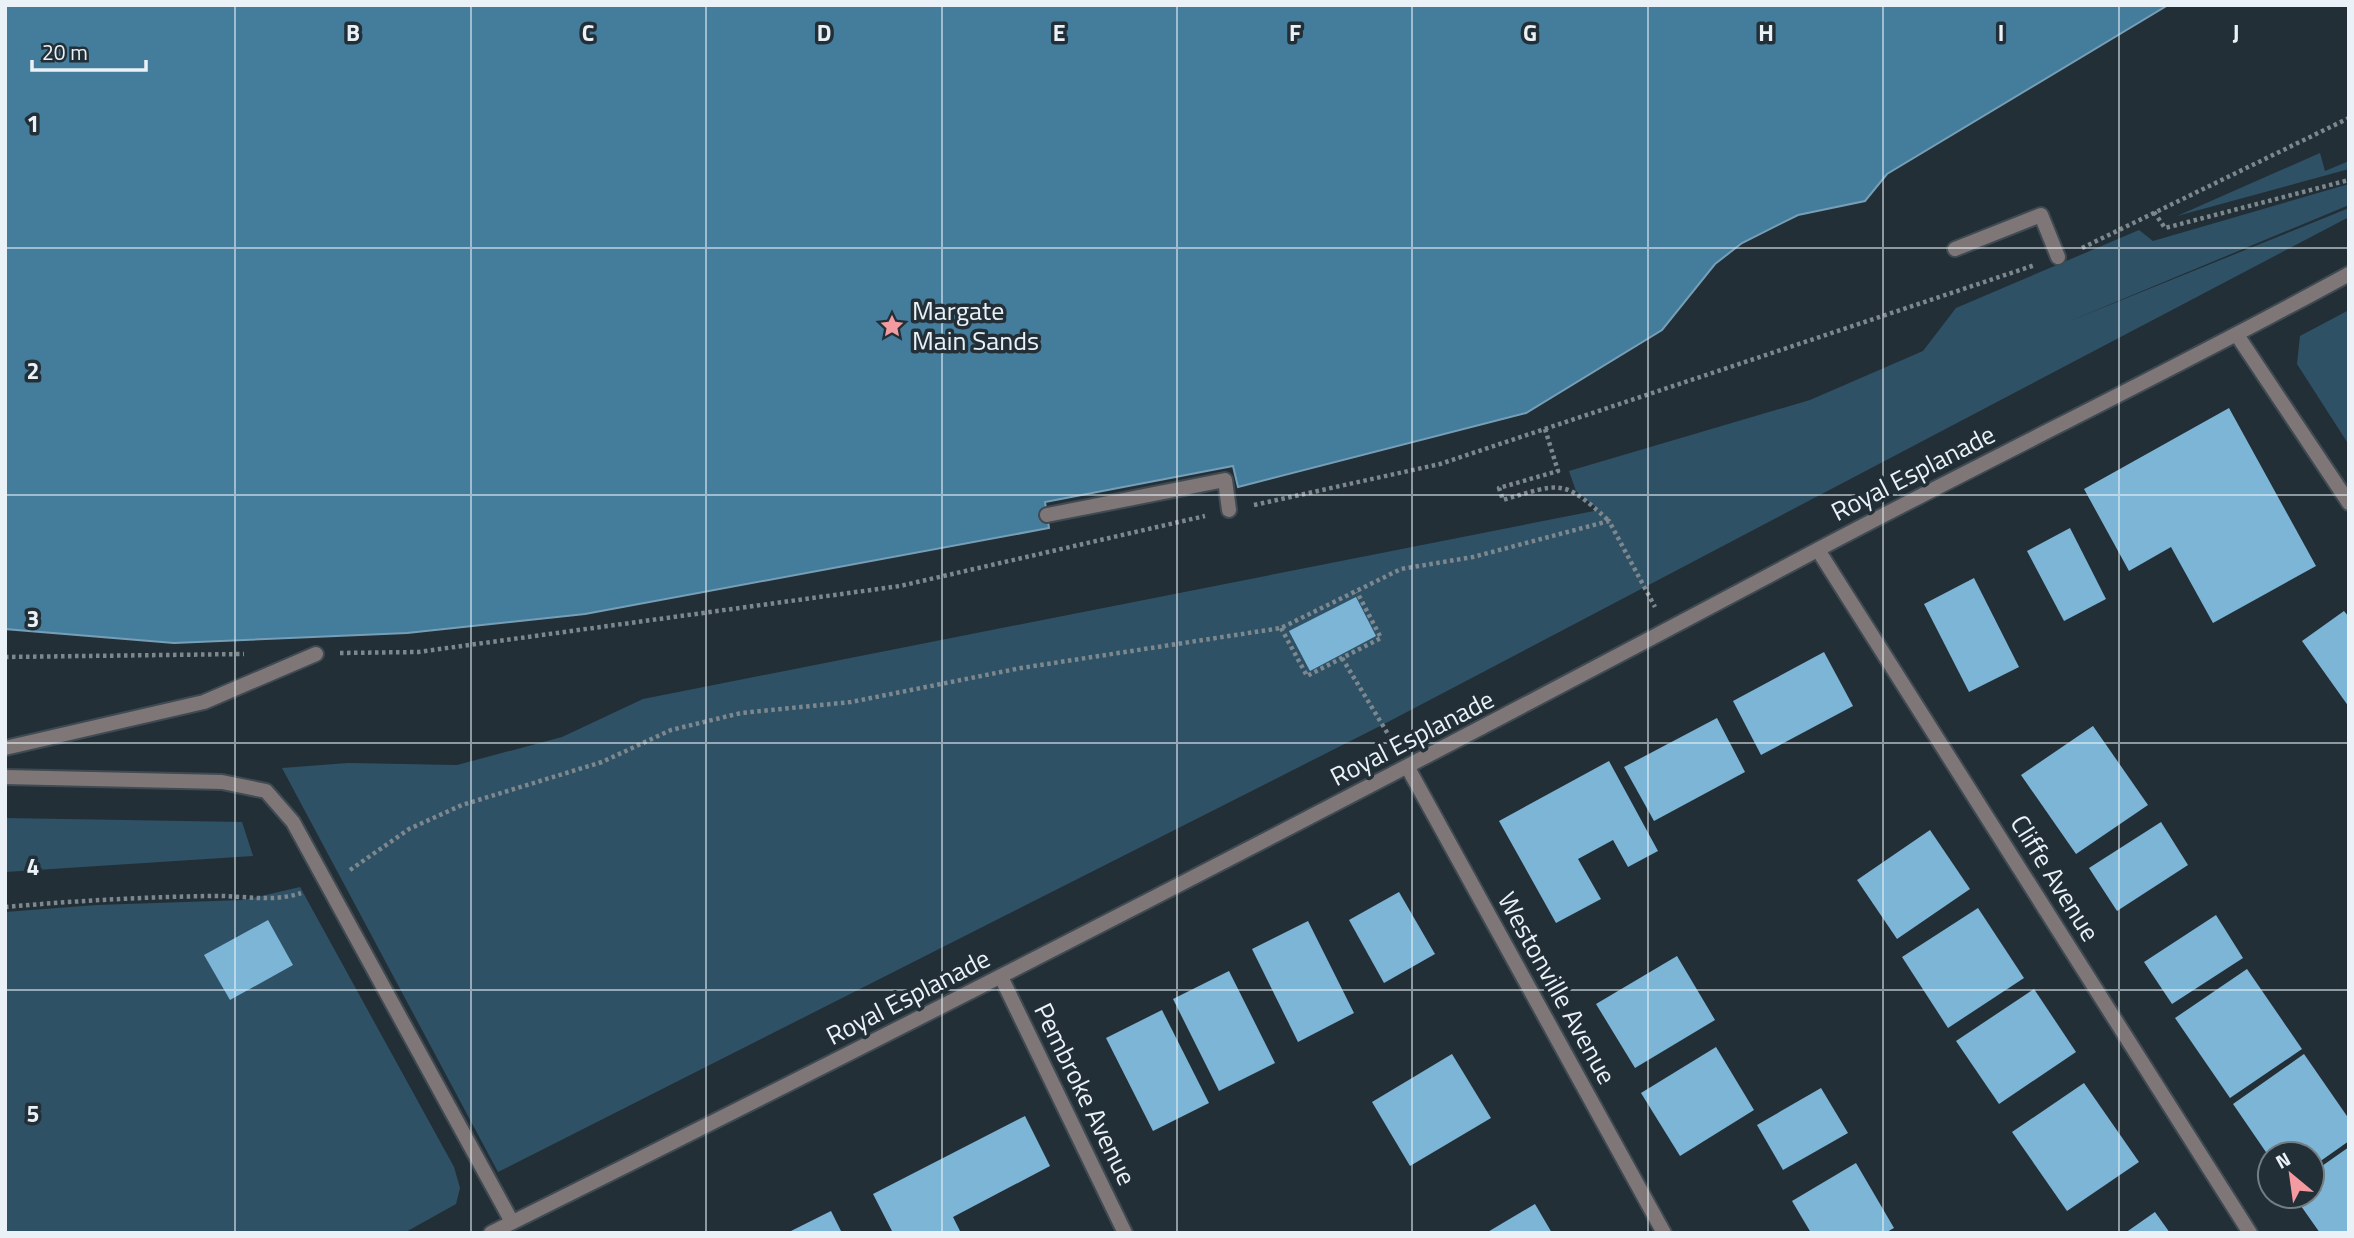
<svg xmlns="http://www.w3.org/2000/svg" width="2354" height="1238" font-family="'Titillium Web',sans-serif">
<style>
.green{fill:#2f5166}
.water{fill:#447c9c;stroke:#769fb7;stroke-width:2}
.building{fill:#7db5d7}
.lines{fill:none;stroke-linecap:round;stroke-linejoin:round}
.lane-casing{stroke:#3f4a52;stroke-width:18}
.street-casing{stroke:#3f4a52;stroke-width:18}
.path{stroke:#7d888e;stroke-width:4.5;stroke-dasharray:3.5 3.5;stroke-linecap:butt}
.lane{stroke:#7e7677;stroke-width:14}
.street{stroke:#7e7677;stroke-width:14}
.grid{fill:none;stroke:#eaf2f7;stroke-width:2;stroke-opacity:0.55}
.labels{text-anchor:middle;stroke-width:7;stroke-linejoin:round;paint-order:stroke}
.poi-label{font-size:26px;fill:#eaf2f7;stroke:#232f37;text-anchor:start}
.street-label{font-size:26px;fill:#eaf2f7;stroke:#232f37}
.grid-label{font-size:23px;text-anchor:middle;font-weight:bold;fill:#eaf2f7;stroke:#232f37;stroke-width:7;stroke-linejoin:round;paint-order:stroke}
</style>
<rect width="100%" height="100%" fill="#232f37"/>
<g class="green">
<polygon points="2320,153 2325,171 2349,161 2349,169 2177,216"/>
<polygon points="2349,184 2349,205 2065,323 2349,208 2349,217 1384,724 498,1172 282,768 348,763 457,765 562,737 643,699 1599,510 1576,491 1569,471 1810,400 1923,351 1956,308 2139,230 2153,241"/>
<polygon points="2349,310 2349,445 2297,364 2300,336"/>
<polygon points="5,818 242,822 253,856 5,872"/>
<polygon points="300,887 454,1167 460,1188 456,1204 404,1233 5,1233 5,912 97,905 244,900"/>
</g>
<polygon class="water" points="5,5 2168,5 1887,174 1865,201 1798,215 1742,243 1715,264 1662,330 1526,413 1238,487 1233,466 1045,502 1049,528 585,614 407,633 174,643 5,629"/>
<g class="building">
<polygon points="2229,408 2316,566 2213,623 2171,547 2129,571 2084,489"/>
<polygon points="2070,528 2106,599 2064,621 2027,551"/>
<polygon points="1974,578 2019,667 1969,692 1924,604"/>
<polygon points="1356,597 1376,636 1310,671 1289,631"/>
<polygon points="2344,611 2349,617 2349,707 2302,641"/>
<polygon points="1824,652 1853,706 1761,755 1733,701"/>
<polygon points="1717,718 1745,772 1654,821 1624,767"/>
<polygon points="2093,726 2148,805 2076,854 2021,775"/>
<polygon points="1609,761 1658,851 1628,867 1613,840 1578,859 1601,899 1556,923 1499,821"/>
<polygon points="2161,822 2188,865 2117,911 2089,868"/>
<polygon points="1930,830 1970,889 1897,939 1857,880"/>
<polygon points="1399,892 1435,954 1384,983 1349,920"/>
<polygon points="1978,908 2024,978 1948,1028 1902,957"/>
<polygon points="2216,915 2243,958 2172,1004 2144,962"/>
<polygon points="268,920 293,965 230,1000 204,955"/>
<polygon points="1308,921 1354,1013 1298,1042 1252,949"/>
<polygon points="1677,956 1715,1020 1635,1068 1596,1004"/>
<polygon points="2247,969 2302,1049 2230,1098 2175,1018"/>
<polygon points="1229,971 1275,1063 1219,1091 1173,999"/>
<polygon points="2034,989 2076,1052 1999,1104 1956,1041"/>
<polygon points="1162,1010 1209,1103 1153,1131 1106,1038"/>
<polygon points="1716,1047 1754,1110 1680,1156 1641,1093"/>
<polygon points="1452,1054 1491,1118 1410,1166 1372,1102"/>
<polygon points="2304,1054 2349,1119 2349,1141 2312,1167 2312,1154 2270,1154 2270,1158 2233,1104"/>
<polygon points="2084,1083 2139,1162 2067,1211 2012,1132"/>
<polygon points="1821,1088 1848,1133 1783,1170 1757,1125"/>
<polygon points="1025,1116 1050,1166 953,1217 961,1233 893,1233 873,1194"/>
<polygon points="2349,1147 2349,1233 2320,1233 2294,1196 2312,1196 2312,1173"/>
<polygon points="1856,1163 1894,1228 1885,1233 1811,1233 1792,1201"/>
<polygon points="1535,1204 1552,1233 1486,1233"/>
<polygon points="831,1211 842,1233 787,1233"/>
<polygon points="2155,1212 2170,1233 2125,1233"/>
</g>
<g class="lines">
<g class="lane-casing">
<g id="lane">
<polyline points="1955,249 2041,215 2058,257"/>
<polyline points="1047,515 1225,480 1229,510"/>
<polyline points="5,748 204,702 316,654"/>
<polyline points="5,777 222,782 266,791 293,822 512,1222"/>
</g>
</g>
<g class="street-casing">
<g id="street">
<polyline points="2237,335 2349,503"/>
<polyline points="1818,550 2250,1233"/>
<polyline points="1408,768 1664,1233"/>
<polyline points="1001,977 1125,1233"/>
<path d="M491,1233c445,-221 887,-449 1326,-683 177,-94 357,-180 532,-276"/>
</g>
</g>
<g class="path">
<polyline points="2154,212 2165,228 2349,180"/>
<polyline points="2082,248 2349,118"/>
<path d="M1545,429l13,42 -59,17 4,12c58,-17 59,-22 105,20"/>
<polyline points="1254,505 1440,464 2035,265"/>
<polyline points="1281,628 1307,676 1381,638 1357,592"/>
<polyline points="340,653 418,652 900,586 1205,516"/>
<polyline points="5,657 244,654"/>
<polyline points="1342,658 1394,744"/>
<polyline points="350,870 409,829 462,805 602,762 671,730 741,713 851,702 1021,668 1281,628 1401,569 1473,557 1609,521 1655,607"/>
<path d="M5,907c69,-6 137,-10 205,-11 31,-1 62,7 91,-3"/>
</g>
<use href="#lane" class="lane"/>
<use href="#street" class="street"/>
</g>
<path class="grid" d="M235,5v1228M471,5v1228M706,5v1228M942,5v1228M1177,5v1228M1412,5v1228M1648,5v1228M1883,5v1228M2119,5v1228M5,248h2344M5,495h2344M5,743h2344M5,990h2344"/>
<defs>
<g id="sight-bare" transform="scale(1.89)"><path d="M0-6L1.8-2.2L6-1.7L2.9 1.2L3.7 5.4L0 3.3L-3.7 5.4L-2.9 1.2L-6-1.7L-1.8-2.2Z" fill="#f49aa1" stroke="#232f37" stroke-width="2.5" paint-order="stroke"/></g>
</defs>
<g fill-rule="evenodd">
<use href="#sight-bare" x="892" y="326"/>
</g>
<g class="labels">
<g class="poi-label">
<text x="912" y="320">Margate<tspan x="912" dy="30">Main Sands</tspan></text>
</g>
<g class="street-label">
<text transform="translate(1913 473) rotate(-27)" y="9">Royal Esplanade</text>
<text transform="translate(1412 738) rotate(-27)" y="9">Royal Esplanade</text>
<text transform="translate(2055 878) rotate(58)" y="9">Cliffe Avenue</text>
<text transform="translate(1557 988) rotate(61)" y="9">Westonville Avenue</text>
<text transform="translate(908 997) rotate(-27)" y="9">Royal Esplanade</text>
<text transform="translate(1085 1094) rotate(64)" y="9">Pembroke Avenue</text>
</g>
</g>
<g class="grid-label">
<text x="353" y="41">B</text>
<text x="588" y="41">C</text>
<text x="824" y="41">D</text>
<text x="1059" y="41">E</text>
<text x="1295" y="41">F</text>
<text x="1530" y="41">G</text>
<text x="1766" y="41">H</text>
<text x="2001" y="41">I</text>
<text x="2236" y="41">J</text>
<text x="33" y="132">1</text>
<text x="33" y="379">2</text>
<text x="33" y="627">3</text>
<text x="33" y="875">4</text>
<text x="33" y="1122">5</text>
</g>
<rect width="2354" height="1238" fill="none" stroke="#eaf2f7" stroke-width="14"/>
<g transform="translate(2291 1175) rotate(331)"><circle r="33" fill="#232f37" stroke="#737d84" stroke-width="2"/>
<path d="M0-5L12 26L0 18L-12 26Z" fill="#f49aa1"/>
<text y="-10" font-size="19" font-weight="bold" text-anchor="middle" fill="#eaf2f7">N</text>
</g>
<path d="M32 60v10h114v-10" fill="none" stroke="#eaf2f7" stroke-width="3.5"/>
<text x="42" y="60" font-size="21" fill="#eaf2f7" stroke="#232f37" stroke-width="5" paint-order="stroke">20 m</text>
</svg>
